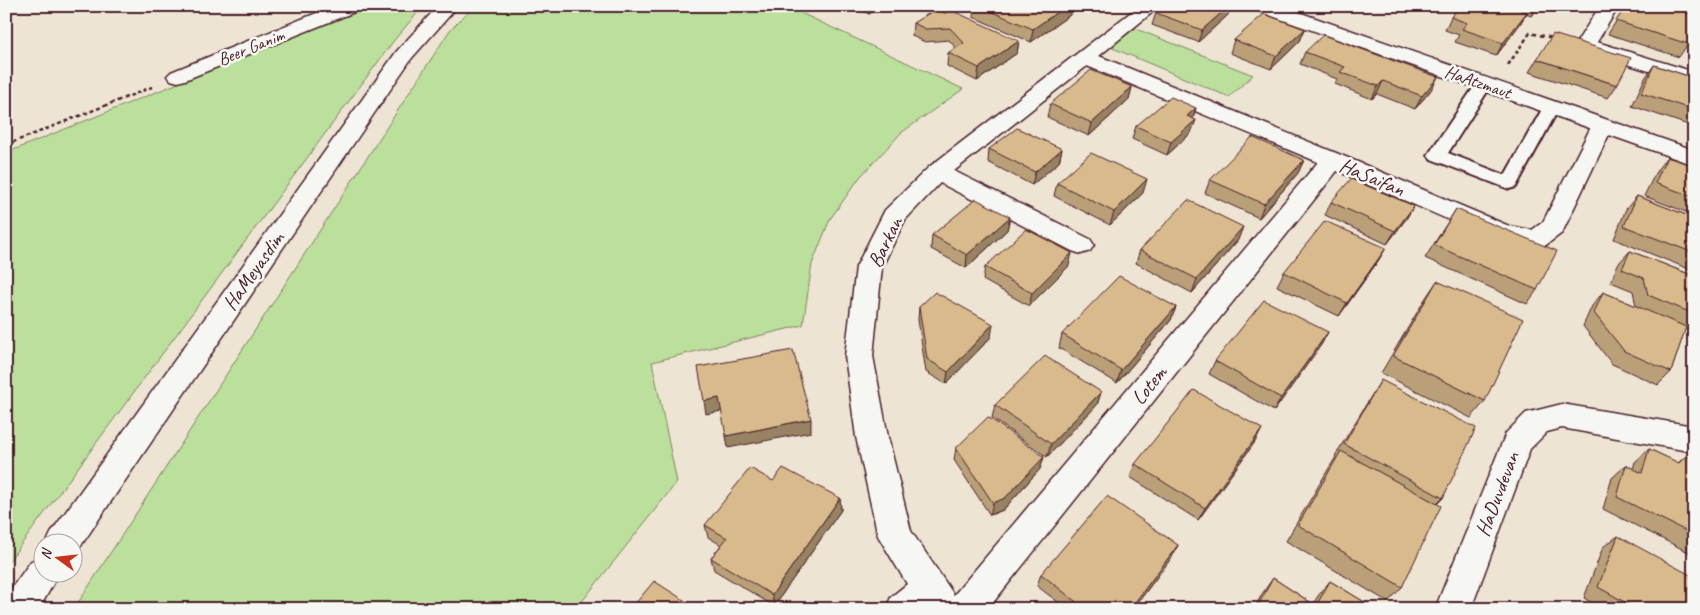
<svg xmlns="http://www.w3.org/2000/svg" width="1700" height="615" font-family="Caveat,sans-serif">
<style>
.green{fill:#bbe09b;stroke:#828063}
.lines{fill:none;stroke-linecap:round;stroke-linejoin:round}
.lane-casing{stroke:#4a1f2b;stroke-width:4}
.street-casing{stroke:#4a1f2b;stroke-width:3}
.secondary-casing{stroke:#4a1f2b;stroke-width:3}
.path{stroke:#4a1f2b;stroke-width:2.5;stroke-dasharray:4 3;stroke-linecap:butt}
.lane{fill:#f6f6f2;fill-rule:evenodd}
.street{fill:#f6f6f2;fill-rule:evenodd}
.secondary{fill:#f6f6f2;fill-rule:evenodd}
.wall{fill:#baa078;stroke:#4a1f2b}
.shaded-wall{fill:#978262;stroke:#4a1f2b}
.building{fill:#d8ba8c;stroke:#4a1f2b}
.labels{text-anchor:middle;stroke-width:5;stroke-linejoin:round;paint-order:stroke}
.far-street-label{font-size:18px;fill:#4a1f2b;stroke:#f6f6f2}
.street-label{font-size:21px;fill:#4a1f2b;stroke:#f6f6f2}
</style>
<rect width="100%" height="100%" fill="#ede4d3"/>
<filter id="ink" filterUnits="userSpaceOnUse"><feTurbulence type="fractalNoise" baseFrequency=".02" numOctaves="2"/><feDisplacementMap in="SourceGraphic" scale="10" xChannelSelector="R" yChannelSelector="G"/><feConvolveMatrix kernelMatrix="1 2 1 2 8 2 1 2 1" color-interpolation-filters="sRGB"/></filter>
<g filter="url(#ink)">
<g class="green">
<polygon points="373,6 413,6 419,11 395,39 6,565 6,153 208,71"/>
<polygon points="474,6 786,6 963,89 901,133 860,177 830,219 812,264 803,325 652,362 677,482 576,609 74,609 450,30"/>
<polygon points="1121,23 1253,75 1229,97 1096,41"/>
</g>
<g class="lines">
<g class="lane-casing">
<polygon id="lane" points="1484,79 1490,81 1492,84 1448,153 1505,175 1545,104 1557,104 1559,108 1518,183 1516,187 1509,189 1431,159 1428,155 1478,81"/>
</g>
<g class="street-casing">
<g id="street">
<polygon points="334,6 361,6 359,10 185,80 178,82 171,80 167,76 171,72"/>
<path d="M1139,6h21l-61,50 242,99 168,71 23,4 11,-8 51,-101 8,-2 8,2 3,5 -51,107 -16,12 -9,3 -42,-8 -158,-69 -349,438h-102l5,-12 16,-13 -29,-48 -22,-99 -11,-81 11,-89 29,-57 44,-43zM1087,66l231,96 -364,433 -43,-64 -23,-94 -15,-81 9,-89 23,-47 35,-37 132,68 9,3 9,-3 4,-6 -4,-6 -136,-68z"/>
<polygon points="1600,6 1619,6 1597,42 1694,72 1694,85 1578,49 1575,45"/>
<polygon points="1562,404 1694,426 1694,452 1562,428 1547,432 1530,449 1471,609 1435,609 1506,433 1526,413"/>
</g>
</g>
<g class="secondary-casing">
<g id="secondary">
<polygon points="438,6 458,6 411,59 76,553 72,554 72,542 47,542 52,531 397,51"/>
<polygon points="1253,6 1281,6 1694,150 1694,165 1255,10"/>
<polygon points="42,556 42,572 60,572 39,609 6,609 6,596 31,561"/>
</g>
</g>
<g class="path">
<polyline points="1508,65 1530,33 1553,38"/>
<polyline points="6,145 152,87"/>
</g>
<use href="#lane" class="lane"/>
<use href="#street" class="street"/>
<use href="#secondary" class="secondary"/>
</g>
<g class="wall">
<polygon points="834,6 882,6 869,14 856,8 848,13"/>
<polygon points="974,6 1072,6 1070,15 1031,42 973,17"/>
<polygon points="1163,6 1231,6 1228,15 1198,42 1152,25 1156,13"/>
<polygon points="1460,6 1539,6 1531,16 1526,14 1520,24 1496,56 1455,42 1459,35 1445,30 1451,17"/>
<polygon points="1626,6 1694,6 1694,35 1688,44 1679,57 1608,34"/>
<polygon points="945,13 1019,41 1017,53 977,81 947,66 948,53 956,48 949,40 925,42 912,36 913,23"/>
<polygon points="1305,29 1300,41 1271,69 1230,53 1234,40"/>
<polygon points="1305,52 1431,90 1415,109 1377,94 1372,99 1335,84 1337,79 1300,64"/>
<polygon points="1537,59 1617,85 1608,98 1529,72"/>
<polygon points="1654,65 1694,78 1694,127 1632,106 1645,78"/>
<polygon points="1132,87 1129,99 1089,136 1047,117 1050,104"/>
<polygon points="1196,108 1193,119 1191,133 1167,155 1132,139 1136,126"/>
<polygon points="989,149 1062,149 1059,162 1032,185 988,162"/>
<polygon points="1667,157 1694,166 1694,215 1644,196 1657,170"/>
<polygon points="1304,160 1298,173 1259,218 1205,193 1210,180"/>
<polygon points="1057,183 1143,193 1110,225 1054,196"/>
<polygon points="1637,196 1694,218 1694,271 1614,239 1626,209"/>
<polygon points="1331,202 1414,206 1406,219 1387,244 1325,215"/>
<polygon points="1456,209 1537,290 1527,304 1425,258"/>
<polygon points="1010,217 1007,230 966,268 931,249 932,235"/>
<polygon points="1238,240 1192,293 1136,263 1140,250"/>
<polygon points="1386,248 1378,261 1339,316 1277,286 1284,272"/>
<polygon points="1630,251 1694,276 1694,326 1689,331 1685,329 1671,372 1658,385 1612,364 1583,326 1592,306 1603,292 1636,306 1633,291 1611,282 1618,264"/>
<polygon points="1069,266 1029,306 983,280 985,267"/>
<polygon points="1437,281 1485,401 1471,418 1381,373 1425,299"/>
<polygon points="919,307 991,337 946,384 926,372 918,320"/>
<polygon points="1176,307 1171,320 1117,383 1059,348 1062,334"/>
<polygon points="1328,332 1321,345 1274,411 1209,374 1215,361"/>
<polygon points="1381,380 1443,498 1437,504 1402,587 1388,602 1286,541 1329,468 1336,457 1335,456 1373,393"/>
<polygon points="1101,392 1097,405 1047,457 992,418 995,405"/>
<polygon points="1255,442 1198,520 1130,477 1135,464"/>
<polygon points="956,448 1044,457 1040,469 1003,510 990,515 954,460"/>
<polygon points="1649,449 1678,463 1686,456 1694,459 1694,555 1603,509 1612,478 1626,465 1633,469 1635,462"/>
<polygon points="773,481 840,498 841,510 774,606 714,570 711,558 721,545 708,537 705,525"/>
<polygon points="1618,536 1694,609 1602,609 1584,598 1603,547"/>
<polygon points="1178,545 1172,557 1133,609 1067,609 1037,586 1041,574"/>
<polygon points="1273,578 1313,604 1318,596 1330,581 1376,609 1254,609 1262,594"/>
</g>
<g class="shaded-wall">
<polygon points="848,6 856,6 856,8 848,13"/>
<polygon points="869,6 882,6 869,14"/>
<polygon points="1066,6 1072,6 1070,15 1031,42 1033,29"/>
<polygon points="1229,6 1231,6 1228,15 1198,42 1202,30"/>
<polygon points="1537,6 1539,6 1531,16"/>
<polygon points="1527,12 1520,24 1496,56 1503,43"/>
<polygon points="1305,29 1300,41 1271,69 1276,56"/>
<polygon points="1019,41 1017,53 977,81 979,68"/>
<polygon points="1438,77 1431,90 1415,109 1422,96"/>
<polygon points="1383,81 1377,94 1372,99 1378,86"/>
<polygon points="1132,87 1129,99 1089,136 1092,123"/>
<polygon points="1196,108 1192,121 1187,116"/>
<polygon points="1196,120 1191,133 1167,155 1171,142"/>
<polygon points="1062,149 1059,162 1032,185 1035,172"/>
<polygon points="1304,160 1298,173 1259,218 1264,204"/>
<polygon points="1147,179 1143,193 1110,225 1114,212"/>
<polygon points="1414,206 1406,219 1387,244 1395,231"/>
<polygon points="1010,217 1007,230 966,268 967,255"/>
<polygon points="1243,227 1238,240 1192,293 1197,279"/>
<polygon points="1386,248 1378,261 1339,316 1347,303"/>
<polygon points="1072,253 1069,266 1029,306 1032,293"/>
<polygon points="1176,307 1171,320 1117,383 1121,370"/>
<polygon points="993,324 991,337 946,384 948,372"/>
<polygon points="1328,332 1321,345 1274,411 1281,398"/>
<polygon points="1101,392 1097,405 1047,457 1051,444"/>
<polygon points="719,398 722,411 706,414 704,401"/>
<polygon points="811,419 811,432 728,448 726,436"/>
<polygon points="1262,429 1255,442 1198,520 1205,508"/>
<polygon points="1044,457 1040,469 1003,510 990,515 993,503"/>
<polygon points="840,498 841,510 774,606 772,595"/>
<polygon points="1178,545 1172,557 1133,609 1130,609"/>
</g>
<g class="building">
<polygon points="978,6 1066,6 1033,29"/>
<polygon points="1163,6 1229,6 1202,30 1156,13"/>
<polygon points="1460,6 1510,6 1527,12 1503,43 1462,29 1467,23 1451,17"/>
<polygon points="1626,6 1666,6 1694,15 1694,35 1688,44 1616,21"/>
<polygon points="936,9 945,13 951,10 1019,41 979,68 948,53 964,43 950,28 926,29 913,23"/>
<polygon points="1264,14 1305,29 1276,56 1234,40"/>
<polygon points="1553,34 1631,58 1617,85 1537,59"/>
<polygon points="1323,35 1438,77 1422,96 1383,81 1378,86 1340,72 1345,67 1305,52"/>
<polygon points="1654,65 1694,78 1694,110 1641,93"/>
<polygon points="1091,70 1132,87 1092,123 1050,104"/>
<polygon points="1171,97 1196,108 1187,116 1196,120 1171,142 1136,126"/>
<polygon points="1017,128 1062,149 1035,172 989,149"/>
<polygon points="1252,137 1304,160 1264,204 1210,180"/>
<polygon points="1091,153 1147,179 1114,212 1057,183"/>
<polygon points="1667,157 1694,166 1694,197 1655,183"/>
<polygon points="1351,179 1414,206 1395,231 1331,202"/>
<polygon points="1637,196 1694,218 1694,253 1624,226"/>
<polygon points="976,199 1010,217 967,255 932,235"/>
<polygon points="1188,200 1243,227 1197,279 1140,250"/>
<polygon points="1456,209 1557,251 1537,290 1434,245"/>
<polygon points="1325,221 1386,248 1347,303 1284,272"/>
<polygon points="1026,229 1072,253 1032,293 985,267"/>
<polygon points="1630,251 1694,276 1694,314 1648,295 1644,278 1622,269"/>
<polygon points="1119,276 1176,307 1121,370 1062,334"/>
<polygon points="1437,281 1523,319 1485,401 1393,356"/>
<polygon points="935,292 993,324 948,372 927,359 919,307"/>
<polygon points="1603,292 1686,327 1671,372 1624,351 1594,313"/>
<polygon points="1264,300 1328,332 1281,398 1215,361"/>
<polygon points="793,350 811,419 726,436 719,398 704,401 698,367"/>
<polygon points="1045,356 1101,392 1051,444 995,405"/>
<polygon points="1381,380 1476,428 1443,498 1344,444"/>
<polygon points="1194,390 1262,429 1205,508 1135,464"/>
<polygon points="988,417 1044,457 1005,498 993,503 956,448"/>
<polygon points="1649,449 1679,463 1686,456 1694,459 1694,535 1617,497 1626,465 1642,473"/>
<polygon points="1341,451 1441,506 1402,587 1298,525"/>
<polygon points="750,468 773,481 783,468 840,498 772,595 711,558 727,538 705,525"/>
<polygon points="1107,496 1178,545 1130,609 1085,609 1041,574"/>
<polygon points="1618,536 1694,577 1694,609 1637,609 1598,587"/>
<polygon points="1273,578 1316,606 1330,581 1376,609 1256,609"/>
<polygon points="654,581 698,609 631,609"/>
</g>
</g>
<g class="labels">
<g class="far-street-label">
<text transform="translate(251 47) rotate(-22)" y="6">Beer Ganim</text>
<text transform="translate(1478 82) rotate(19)" y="6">HaAtzmaut</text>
</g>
<g class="street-label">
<text transform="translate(1372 177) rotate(23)" y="7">HaSaifan</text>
<text transform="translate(885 242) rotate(-64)" y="7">Barkan</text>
<text transform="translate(253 271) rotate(-55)" y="7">HaMeyasdim</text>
<text transform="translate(1149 385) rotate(-51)" y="7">Lotem</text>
<text transform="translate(1497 494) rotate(-69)" y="7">HaDuvdevan</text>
</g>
</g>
<rect width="1700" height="615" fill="none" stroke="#f6f6f2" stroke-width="25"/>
<rect x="12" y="12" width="1675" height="590" fill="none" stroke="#4a1f2b" stroke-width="2" filter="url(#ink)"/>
<g transform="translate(58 558) rotate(285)"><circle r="24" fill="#f6f6f2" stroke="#b1a0a2"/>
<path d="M0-4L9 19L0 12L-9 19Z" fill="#c8321e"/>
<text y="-8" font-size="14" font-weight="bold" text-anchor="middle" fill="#4a1f2b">N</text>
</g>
</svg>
